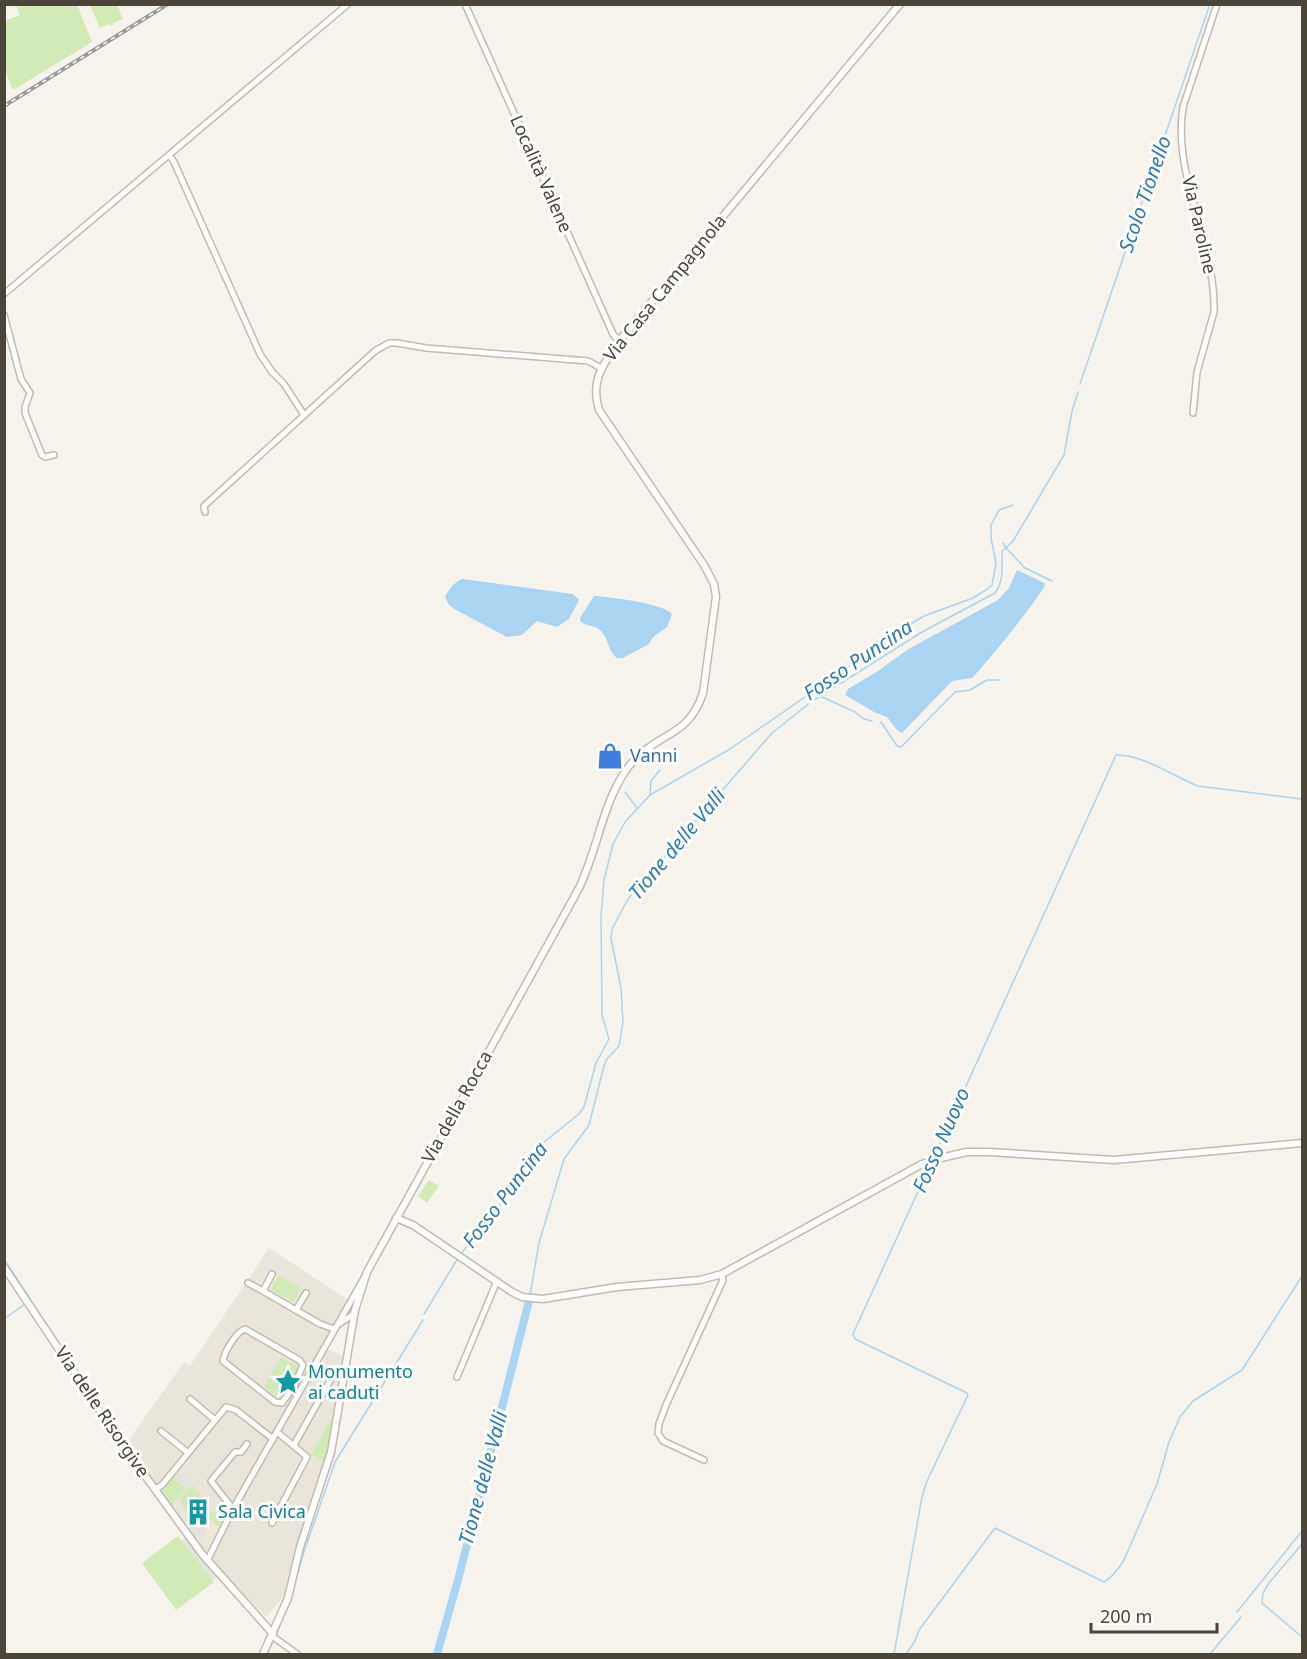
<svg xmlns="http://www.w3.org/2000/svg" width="1307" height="1659" font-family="'Noto Sans',sans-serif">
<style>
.residential{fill:#eae5da}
.education{fill:#efe8d6}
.green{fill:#d2eab5}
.parking{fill:#e5e3e0}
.water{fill:#a9d4f2}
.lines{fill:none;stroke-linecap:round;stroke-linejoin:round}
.stream{stroke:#a9d4f2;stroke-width:1.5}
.river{stroke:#a9d4f2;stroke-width:8}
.minor-casing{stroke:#c2bbae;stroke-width:8}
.tertiary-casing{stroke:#c2bbae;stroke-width:9}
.minor{stroke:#fff;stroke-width:5}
.tertiary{stroke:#fff;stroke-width:6}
.rail-casing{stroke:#9a9a9a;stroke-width:4}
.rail{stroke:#fff;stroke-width:1.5;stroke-dasharray:4.5;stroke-linecap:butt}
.labels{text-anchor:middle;stroke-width:6;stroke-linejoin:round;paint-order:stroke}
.street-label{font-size:18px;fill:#4b4439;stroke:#fff}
.shop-label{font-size:18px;fill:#366cbe;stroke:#fff;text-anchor:start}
.culture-label{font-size:18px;fill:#0d838f;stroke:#fff;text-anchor:start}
.water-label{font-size:20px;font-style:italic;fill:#2e7ab2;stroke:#fff}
</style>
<rect width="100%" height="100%" fill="#f6f3ec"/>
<polygon class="residential" points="269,1248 348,1300 321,1345 347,1359 328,1450 298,1544 285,1594 266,1617 210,1560 126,1444 184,1362 190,1366"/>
<polygon class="education" points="203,1497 218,1516 221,1515 224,1519 211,1543 198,1544 178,1516"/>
<g class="green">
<polygon points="16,5 77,5 92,42 13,90 5,71 4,21 20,15"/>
<polygon points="90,5 117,5 123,19 113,23 114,25 111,26 110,24 100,28"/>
<polygon points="429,1180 439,1186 427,1203 418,1196"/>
<polygon points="279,1275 301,1288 293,1302 271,1289"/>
<polygon points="281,1357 300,1368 282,1400 264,1387"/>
<polygon points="331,1419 334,1420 325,1463 311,1455"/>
<polygon points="174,1475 176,1476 174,1479 186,1489 170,1506 162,1491"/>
<polygon points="191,1483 202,1497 186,1510 179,1499 190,1487"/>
<polygon points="213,1510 218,1516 221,1515 224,1519 219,1527 214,1524 207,1515"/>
<polygon points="178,1536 214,1582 176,1610 142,1563"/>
</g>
<g class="parking">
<polygon points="179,1472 181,1474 183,1472 192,1480 186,1489 173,1479"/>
<polygon points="192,1511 207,1532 202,1541 198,1542 186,1526 188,1524 184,1518"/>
<polygon points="186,1537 217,1576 213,1580 181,1541"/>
</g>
<g class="water">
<path d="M1017,570l27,13 1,3c-21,31 -45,60 -70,89l-3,3 -20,3 -50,52 -5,-3 -10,-13 -13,-5 -29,-17 3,-6 30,-18 29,-21 91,-50 11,-12z"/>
<path d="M463,579l110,15 6,6 -10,19 -12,8 -20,-6 -15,14 -15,2 -51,-27 -7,-5 -4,-8c3,-7 11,-17 18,-18z"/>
<path d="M594,596c16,1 68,7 78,18l-5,13 -14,10 -4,7 -26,14h-6c-9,-6 -8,-18 -15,-26 -6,-8 -15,-5 -21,-10l-1,-4z"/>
</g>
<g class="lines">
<g class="stream">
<polyline points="1080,384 1210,4"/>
<polyline points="1052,581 1025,568 1006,548 1013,541 1064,455 1072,411 1078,392"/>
<polyline points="820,696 855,712 864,719 872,721"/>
<polyline points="881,722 897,746 901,747 955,692 970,690 987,680 999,680"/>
<polyline points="625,792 637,808"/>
<polyline points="650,795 651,781 660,770"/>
<path d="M933,1159l183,-404c26,-1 59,22 82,31l104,13"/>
<polyline points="461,1254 506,1196 544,1142 579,1114 584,1107 596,1063 609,1039 602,1015 601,917 604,880 613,844 625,822 650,795 730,749 854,663 878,644 924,616 973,598 986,590 992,585 996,563 991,538 991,525 999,510 1013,505"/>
<polyline points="4,1259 30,1299 29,1300"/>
<path d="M530,1295l9,-52 25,-84 25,-34 15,-59 3,-7 12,-13 4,-24 -2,-34 -10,-50 1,-9 16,-30 144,-166 39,-31 111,-70 73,-39c9,-12 7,-27 7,-42l4,-3 -3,-5"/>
<polyline points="424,1314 458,1258"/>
<polyline points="4,1319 25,1304"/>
<polyline points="1302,1544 1269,1583 1263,1593 1262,1603 1302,1637"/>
<polyline points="291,1596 303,1555 335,1462 423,1320"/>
<polyline points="1237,1612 1302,1531"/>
<polyline points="276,1635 290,1601"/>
<polyline points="179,1654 180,1654"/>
<polyline points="267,1654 274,1639"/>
<polyline points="894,1654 922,1497 927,1481 968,1395 967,1393 855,1339 853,1334 931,1163"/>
<path d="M906,1654l9,-13 4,-11 76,-102 109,54c9,-5 15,-14 20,-22l33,-76 12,-42 11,-25 13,-16 49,-31 60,-94"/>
<polyline points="1210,1654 1241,1617"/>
</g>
<polyline class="river" points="437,1654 458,1580 529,1301"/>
<g class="minor-casing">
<g id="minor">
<polyline points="465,4 613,334 619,341"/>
<polyline points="169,155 174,162 260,354 272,372 284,384 304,415"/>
<polyline points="4,294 348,4"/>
<polyline points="4,315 21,379 30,393 25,407 25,413 42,455 45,457 54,455"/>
<path d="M1193,413l4,-41 17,-60c2,-69 -42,-136 -31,-205l34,-103"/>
<polyline points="205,512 204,506 375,351 389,343 397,343 426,348 588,361 601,368"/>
<polyline points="272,1274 263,1291 320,1324 334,1329"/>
<polyline points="248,1283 263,1291"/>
<polyline points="296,1310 306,1293"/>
<polyline points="339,1324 355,1313"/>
<path d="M245,1329l54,31 4,5 -8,19 -13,19 -7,-1 -52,-41c1,-9 13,-29 22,-32z"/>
<polyline points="457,1377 497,1281"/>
<polyline points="190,1399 215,1420"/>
<polyline points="161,1431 187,1452"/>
<polyline points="294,1445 331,1379"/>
<polyline points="704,1460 663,1441 658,1433 659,1424 666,1405 723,1280 722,1274"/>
<polyline points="155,1489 162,1485 226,1407 236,1410 273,1439"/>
<polyline points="233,1509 211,1481 235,1452 241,1452 247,1444"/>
<polyline points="272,1523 307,1457 277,1432"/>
<polyline points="207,1561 233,1509 364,1278"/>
<polyline points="272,1636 297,1654"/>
</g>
</g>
<g class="tertiary-casing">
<g id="tertiary">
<polyline points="396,1218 413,1225 512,1292 522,1297 543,1299 617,1287 700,1280 722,1274 922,1164 941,1158 966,1152 989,1152 1114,1160 1302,1143"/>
<polyline points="4,1267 122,1444 202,1554 273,1634"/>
<path d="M263,1654l25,-56 12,-51 31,-95 24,-142 12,-38 211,-382c21,-41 25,-97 57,-131 26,-27 54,-23 68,-66l13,-96 -2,-13 -10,-19 -105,-155c-9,-30 4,-45 20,-69l281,-337"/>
</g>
</g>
<use href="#minor" class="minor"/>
<use href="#tertiary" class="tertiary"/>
<g class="rail-casing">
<polyline id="rail" points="4,106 168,4"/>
</g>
<use href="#rail" class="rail"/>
</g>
<defs>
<g id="shop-bare" transform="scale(2.07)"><path d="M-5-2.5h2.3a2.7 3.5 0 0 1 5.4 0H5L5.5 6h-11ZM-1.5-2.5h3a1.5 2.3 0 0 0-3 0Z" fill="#3f7fe0" stroke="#fff" stroke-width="2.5" paint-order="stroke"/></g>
<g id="sight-bare" transform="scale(2.07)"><path d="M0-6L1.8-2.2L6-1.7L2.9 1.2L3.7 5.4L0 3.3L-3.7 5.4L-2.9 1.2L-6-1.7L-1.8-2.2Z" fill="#0f9aa8" stroke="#fff" stroke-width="2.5" paint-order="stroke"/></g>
<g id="building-bare" transform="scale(2.07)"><path d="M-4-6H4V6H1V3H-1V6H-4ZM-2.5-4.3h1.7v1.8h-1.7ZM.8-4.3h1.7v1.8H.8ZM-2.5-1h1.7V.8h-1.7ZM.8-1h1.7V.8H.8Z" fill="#0f9aa8" stroke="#fff" stroke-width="2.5" paint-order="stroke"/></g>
</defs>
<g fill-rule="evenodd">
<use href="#shop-bare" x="610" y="756"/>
<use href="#sight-bare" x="288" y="1382"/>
<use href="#building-bare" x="198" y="1512"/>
</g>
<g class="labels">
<g class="street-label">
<text transform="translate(541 174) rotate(66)" y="6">Località Valene</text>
<text transform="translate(1199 225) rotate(77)" y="6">Via Paroline</text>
<text transform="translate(665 288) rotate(-51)" y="6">Via Casa Campagnola</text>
<text transform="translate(457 1107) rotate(-61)" y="6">Via della Rocca</text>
<text transform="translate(102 1412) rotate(56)" y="6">Via delle Risorgive</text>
</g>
<g class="shop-label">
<text x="630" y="762">Vanni</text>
</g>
<g class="culture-label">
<text x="308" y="1378">Monumento<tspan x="308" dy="21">ai caduti</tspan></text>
<text x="218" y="1518">Sala Civica</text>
</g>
<g class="water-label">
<text transform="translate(1145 194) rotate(-71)" y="7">Scolo Tionello</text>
<text transform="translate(858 660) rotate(-34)" y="7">Fosso Puncina</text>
<text transform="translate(677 844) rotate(-50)" y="7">Tione delle Valli</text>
<text transform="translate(941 1140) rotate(-66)" y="7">Fosso Nuovo</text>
<text transform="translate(505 1195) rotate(-53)" y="7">Fosso Puncina</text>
<text transform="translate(483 1478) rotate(-75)" y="7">Tione delle Valli</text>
</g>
</g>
<rect width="1307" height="1659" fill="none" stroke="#4b4439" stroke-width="12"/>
<path d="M1091 1623v9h126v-9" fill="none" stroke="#4b4439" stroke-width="3"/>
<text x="1100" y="1623" font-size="18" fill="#4b4439" stroke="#ffffff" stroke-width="4.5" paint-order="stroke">200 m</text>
</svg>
